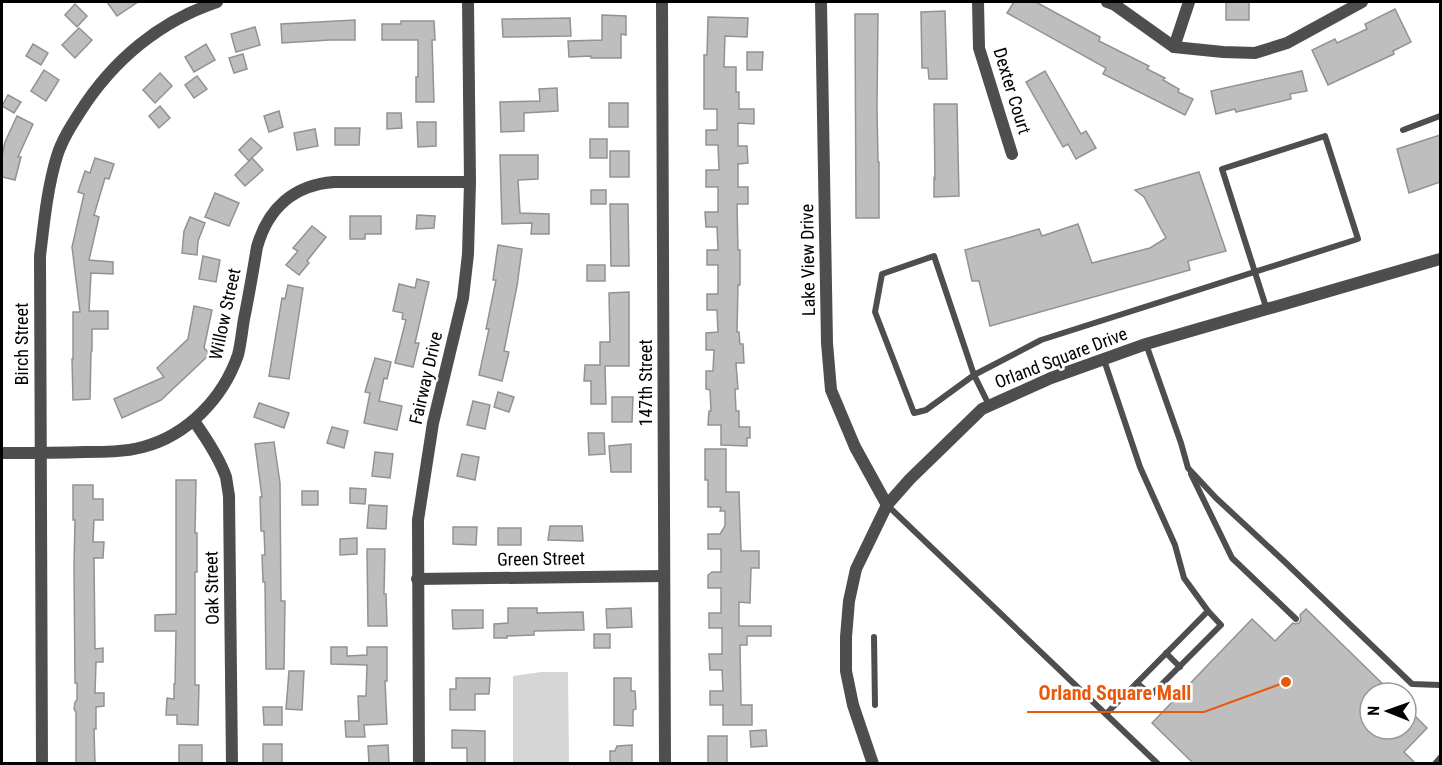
<svg xmlns="http://www.w3.org/2000/svg" width="1442" height="765" font-family="'Roboto Condensed',sans-serif">
<style>
.green{fill:#d5d5d5}
.building{fill:#bebebe;stroke:#929292;stroke-width:1.5}
.lines{fill:none;stroke-linecap:round;stroke-linejoin:round}
.lane{stroke:#4e4e4e;stroke-width:6}
.street{stroke:#4e4e4e;stroke-width:12}
.labels{text-anchor:middle;stroke-width:5;stroke-linejoin:round;paint-order:stroke}
.street-label{font-size:18px;fill:#000;stroke:#fff}
.leader{fill:none;stroke:#e8590c;stroke-width:2}
.callout-dot{fill:#e8590c;stroke:#fff;stroke-width:2}
.callout-label{font-size:20px;text-anchor:middle;font-weight:bold;fill:#e8590c;stroke:#fff;stroke-width:5;stroke-linejoin:round;paint-order:stroke}
</style>
<rect width="100%" height="100%" fill="#fff"/>
<polygon class="green" points="541,672 568,672 569,763 513,763 513,676"/>
<g class="building">
<polygon points="107,2 138,2 117,16"/>
<polygon points="1014,2 1036,2 1100,37 1099,41 1149,66 1147,69 1165,78 1163,80 1179,89 1178,92 1193,99 1185,115 1103,74 1106,68 1007,13"/>
<rect x="1226" y="2" width="23" height="18"/>
<polygon points="75,4 87,16 77,27 65,15"/>
<polygon points="1395,9 1411,42 1393,51 1394,54 1328,85 1312,50 1335,39 1337,43 1367,29 1365,24"/>
<polygon points="945,11 947,79 929,79 928,68 922,68 921,12"/>
<polygon points="855,14 878,14 877,107 878,162 879,162 879,218 856,218"/>
<polygon points="602,15 626,16 626,35 621,34 621,58 591,58 591,56 569,57 568,41 602,40"/>
<polygon points="708,17 748,18 747,37 725,36 724,67 736,67 736,92 739,92 739,109 754,109 754,124 738,123 738,146 747,146 748,163 738,164 738,187 748,187 748,204 737,204 738,250 740,250 740,285 738,285 737,332 739,332 740,344 743,344 744,363 736,363 738,389 735,389 736,411 739,411 739,427 750,427 750,438 747,438 747,446 721,445 721,425 708,425 709,411 711,411 710,390 706,389 706,371 713,371 714,350 706,350 706,333 718,332 717,310 707,310 707,294 718,294 718,265 707,265 707,250 718,250 717,227 706,227 705,212 718,212 718,187 706,187 706,170 719,170 718,145 706,145 706,130 717,130 717,109 704,109 704,55 707,55"/>
<polygon points="570,18 571,36 503,37 502,19"/>
<polygon points="355,20 355,40 330,40 282,43 281,24"/>
<polygon points="401,21 434,21 435,40 432,40 434,102 416,102 416,77 418,77 418,40 382,40 382,24 401,24"/>
<polygon points="255,27 260,45 236,52 231,34"/>
<polygon points="79,28 92,40 75,58 62,45"/>
<polygon points="33,44 48,53 41,65 26,56"/>
<polygon points="206,44 215,60 194,72 185,57"/>
<polygon points="747,52 763,52 762,70 747,70"/>
<polygon points="243,54 247,69 234,73 229,58"/>
<polygon points="44,70 59,80 46,101 31,91"/>
<polygon points="1045,71 1081,134 1086,131 1096,148 1076,159 1068,144 1063,147 1026,82"/>
<polygon points="1302,71 1307,91 1290,94 1291,99 1236,112 1235,109 1216,114 1211,91"/>
<polygon points="160,73 172,86 155,103 143,90"/>
<polygon points="197,76 207,89 194,98 185,85"/>
<polygon points="557,88 558,111 524,113 524,131 501,132 500,102 540,101 539,89"/>
<polygon points="8,95 21,102 14,113 2,106"/>
<rect x="609" y="103" width="19" height="24"/>
<polygon points="934,104 957,104 959,196 934,197 934,178 935,179"/>
<polygon points="160,106 170,118 159,128 149,116"/>
<polygon points="279,111 283,127 269,132 264,116"/>
<polygon points="387,113 401,113 402,128 387,129"/>
<polygon points="17,116 33,124 18,157 21,157 15,180 2,177 2,156 5,142"/>
<polygon points="417,122 436,122 436,146 418,147"/>
<polygon points="335,128 360,128 359,145 335,145"/>
<polygon points="315,129 318,146 297,150 294,133"/>
<polygon points="1440,135 1440,182 1409,193 1397,149"/>
<polygon points="251,138 262,148 249,161 239,150"/>
<rect x="590" y="139" width="17" height="19"/>
<rect x="610" y="151" width="19" height="26"/>
<polygon points="500,155 538,155 538,179 518,180 520,213 549,214 549,234 531,234 532,223 502,224"/>
<polygon points="95,158 114,164 109,179 105,178 94,215 99,217 89,260 113,262 113,274 91,273 89,311 108,311 108,329 92,329 92,351 91,352 90,399 73,400 72,359 73,359 73,312 80,312 72,247 84,194 78,192 85,171 90,173"/>
<polygon points="252,158 263,170 245,186 235,175"/>
<polygon points="1199,172 1226,251 1188,261 1190,270 990,326 979,281 972,281 965,250 1039,229 1042,236 1078,224 1092,263 1150,248 1166,238 1144,197 1135,190"/>
<rect x="591" y="190" width="15" height="14"/>
<polygon points="215,193 239,203 229,226 205,217"/>
<polygon points="610,204 628,204 629,266 611,266"/>
<polygon points="417,215 435,216 434,228 416,229"/>
<polygon points="350,216 381,216 381,234 365,234 365,239 350,239"/>
<polygon points="190,217 205,223 198,241 197,255 182,253 184,231"/>
<polygon points="312,226 326,237 307,261 309,263 299,275 286,265 298,251 293,248"/>
<polygon points="498,245 522,249 517,286 504,351 509,352 502,381 479,375 489,329 486,329 496,280 493,280"/>
<polygon points="203,256 220,260 216,282 199,279"/>
<rect x="587" y="265" width="18" height="16"/>
<polygon points="417,279 429,282 415,343 419,343 413,367 395,363 406,320 402,319 403,313 393,311 399,284 415,288"/>
<polygon points="288,285 303,288 289,379 269,376 282,298 285,299"/>
<polygon points="629,292 629,366 605,366 606,404 591,404 591,381 584,381 585,365 600,365 600,342 610,342 609,293"/>
<polygon points="194,306 212,310 204,348 210,354 161,400 122,418 114,399 164,377 157,368 188,339"/>
<polygon points="375,358 391,362 387,379 384,378 379,401 402,406 397,430 364,423 370,393 365,392"/>
<polygon points="498,392 514,397 509,412 494,407"/>
<polygon points="612,397 633,397 632,422 612,422"/>
<polygon points="473,401 490,405 485,429 467,425"/>
<polygon points="259,403 289,413 284,428 254,417"/>
<polygon points="332,427 348,431 344,448 327,443"/>
<polygon points="588,433 604,433 605,454 589,455"/>
<polygon points="274,442 280,483 281,601 285,601 284,669 266,669 265,582 263,582 262,555 265,555 264,531 261,531 260,497 262,497 255,444"/>
<polygon points="631,444 631,472 611,472 609,446"/>
<polygon points="705,449 726,449 726,492 739,492 741,551 759,551 759,568 751,568 750,603 739,602 739,626 771,626 771,636 747,636 747,645 740,645 741,705 752,705 752,725 723,725 723,705 710,705 710,691 723,691 722,670 710,670 709,654 722,654 722,628 709,628 709,613 721,613 721,588 708,588 708,575 712,572 721,572 721,549 708,549 708,534 720,534 725,526 725,511 720,511 721,507 708,507 708,480 705,480"/>
<polygon points="375,452 393,454 390,478 372,476"/>
<polygon points="462,454 479,457 475,480 457,476"/>
<polygon points="176,480 196,480 195,533 197,533 197,572 195,572 195,685 199,685 198,725 177,724 177,715 166,715 167,698 174,699 174,684 175,684 176,631 155,631 155,615 176,614"/>
<polygon points="73,485 93,485 93,499 103,499 103,520 94,520 93,542 104,542 103,558 94,558 95,649 103,648 103,662 96,662 95,693 104,693 104,706 96,707 96,729 94,729 95,764 76,764 76,712 74,709 75,702 77,700 77,683 75,683 74,566 75,520 73,520"/>
<polygon points="350,488 366,489 365,504 350,503"/>
<rect x="302" y="491" width="16" height="14"/>
<polygon points="369,505 387,506 386,529 367,528"/>
<polygon points="550,526 582,526 583,541 548,540"/>
<polygon points="453,527 477,527 476,545 453,544"/>
<rect x="498" y="528" width="23" height="17"/>
<polygon points="357,538 357,554 340,555 340,539"/>
<polygon points="367,549 385,549 384,594 386,594 387,626 368,626"/>
<polygon points="508,608 537,608 537,613 583,612 584,630 534,631 534,635 507,636 507,638 494,638 494,624 508,623"/>
<polygon points="631,608 632,627 607,628 606,609"/>
<polygon points="1306,609 1392,693 1370,693 1370,729 1406,729 1406,707 1427,728 1404,752 1416,764 1194,764 1152,723 1252,619 1275,641 1293,623 1295,624 1299,623 1301,620 1300,615"/>
<polygon points="452,610 483,610 483,628 453,629"/>
<rect x="594" y="634" width="16" height="14"/>
<polygon points="331,647 347,647 347,656 367,655 367,647 387,647 387,681 385,681 387,724 364,725 365,737 346,737 345,721 359,721 358,696 366,696 367,665 331,664"/>
<polygon points="289,671 304,671 302,710 286,709"/>
<polygon points="456,678 490,678 489,694 475,694 475,710 450,710 450,689 456,689"/>
<polygon points="614,678 631,678 631,691 635,691 636,709 633,710 633,726 614,725"/>
<polygon points="263,707 282,707 282,725 264,725"/>
<polygon points="452,730 485,731 485,764 467,764 467,748 452,748"/>
<polygon points="766,730 767,746 751,747 750,731"/>
<rect x="708" y="736" width="19" height="28"/>
<rect x="263" y="744" width="19" height="20"/>
<rect x="179" y="745" width="23" height="19"/>
<polygon points="388,745 389,764 369,764 368,746"/>
<polygon points="632,745 632,764 610,764 610,751 615,751 617,746"/>
</g>
<g class="lines">
<g class="lane">
<polyline points="1403,130 1440,116"/>
<polyline points="1146,344 1181,443 1188,468 1216,498 1286,563 1412,684 1440,685"/>
<polyline points="1104,360 1140,467 1175,545 1184,578 1208,611 1106,714"/>
<polyline points="989,405 974,375 934,256 882,274 875,312 914,413 926,410 974,375 1041,340 1358,239 1325,136 1222,169 1267,310"/>
<polyline points="1191,474 1232,558 1296,619"/>
<polyline points="887,505 1158,764"/>
<polyline points="874,637 875,705"/>
<polyline points="1166,653 1180,667"/>
<polyline points="1137,683 1151,695 1221,625 1208,611"/>
<polyline points="1435,764 1440,758"/>
</g>
<g class="street">
<polyline points="662,2 665,764"/>
<polyline points="821,2 827,343 831,390 855,447 887,505"/>
<polyline points="978,2 979,48 1012,154"/>
<polyline points="1107,2 1115,5 1174,47 1223,52 1255,53 1287,43 1362,2"/>
<polyline points="1174,47 1189,2"/>
<path d="M194,421c12,17 25,36 32,56 1,6 2,13 3,19l3,268"/>
<path d="M2,453c27,0 55,0 82,-1 20,0 40,0 59,-5 45,-12 80,-49 95,-92 3,-12 4,-24 6,-36 5,-24 9,-48 13,-72 11,-39 37,-62 77,-65h136"/>
<polyline points="417,579 664,576"/>
<path d="M42,764l-2,-508c4,-33 7,-67 17,-100 5,-16 14,-30 23,-44 33,-52 80,-91 137,-110"/>
<polyline points="419,764 418,520 433,423 463,298 468,254 470,182 468,2"/>
<polyline points="873,764 853,705 846,671 846,637 849,601 856,569 887,505 910,479 982,409 1051,378 1146,344 1440,259"/>
</g>
</g>
<g class="labels">
<g class="street-label">
<text transform="translate(1012 91) rotate(73)" y="6">Dexter Court</text>
<text transform="translate(808 260) rotate(-91)" y="6">Lake View Drive</text>
<text transform="translate(225 314) rotate(-78)" y="6">Willow Street</text>
<text transform="translate(22 344) rotate(-90)" y="6">Birch Street</text>
<text transform="translate(1061 358) rotate(-21)" y="6">Orland Square Drive</text>
<text transform="translate(426 378) rotate(-77)" y="6">Fairway Drive</text>
<text transform="translate(646 383) rotate(-90)" y="6">147th Street</text>
<text transform="translate(541 559) rotate(-1)" y="6">Green Street</text>
<text transform="translate(212 588) rotate(-91)" y="6">Oak Street</text>
</g>
</g>
<path class="leader" d="M1286 682L1204 712H1027"/>
<circle class="callout-dot" cx="1286" cy="682" r="6"/>
<g class="callout-label">
<text x="1115" y="700">Orland Square Mall</text>
</g>
<rect width="1442" height="765" fill="none" stroke="#000000" stroke-width="6"/>
<g transform="translate(1388 711) rotate(271)"><circle r="28" fill="#ffffff" stroke="#999999" stroke-width="1.5"/>
<path d="M0-4.5L10 22L0 15L-10 22Z" fill="#000000"/>
<text y="-9" font-size="16" font-weight="bold" text-anchor="middle" fill="#000000">N</text>
</g>
</svg>
